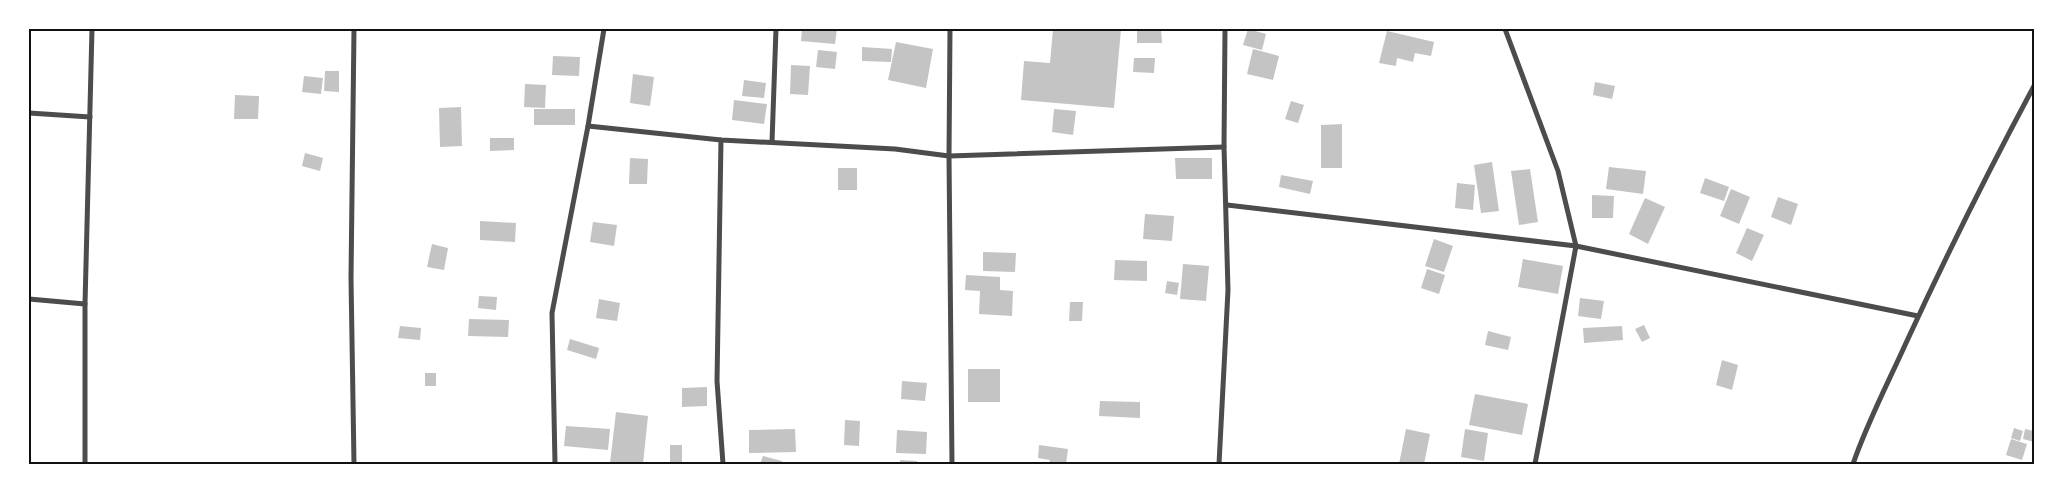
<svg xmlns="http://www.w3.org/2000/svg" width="2063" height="493" font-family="'Nunito Sans',sans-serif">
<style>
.building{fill:#c4c4c4}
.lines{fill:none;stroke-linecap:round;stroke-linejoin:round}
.minor{stroke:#4c4c4c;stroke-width:5}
.neatline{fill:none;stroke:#111;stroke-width:2}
</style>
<rect width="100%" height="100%" fill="#fff"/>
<g class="building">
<polygon points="802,29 837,29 835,44 801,41"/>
<polygon points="1053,29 1121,29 1114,108 1021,100 1024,61 1050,63"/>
<polygon points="1137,29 1161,29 1162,43 1137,43"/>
<polygon points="1248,29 1266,34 1262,50 1243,45"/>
<polygon points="1387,31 1434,42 1431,56 1415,53 1413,62 1397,58 1396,66 1379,63"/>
<polygon points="896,42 933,49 926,88 888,80"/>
<polygon points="862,47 892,49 891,62 862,61"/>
<polygon points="1253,49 1279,56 1273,80 1247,74"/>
<polygon points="818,50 837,52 835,69 816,67"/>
<polygon points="553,56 580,57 579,76 552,75"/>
<polygon points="1134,58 1155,58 1154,73 1133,72"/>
<polygon points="791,65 810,66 808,95 790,94"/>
<polygon points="325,71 339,71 339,92 324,91"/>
<polygon points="633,74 654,77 650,106 630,103"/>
<polygon points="304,76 323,78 321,94 302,92"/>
<polygon points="744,80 766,83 764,98 742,96"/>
<polygon points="1595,82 1615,86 1612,99 1593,95"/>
<polygon points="525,84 546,85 545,108 524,107"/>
<polygon points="235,95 259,96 258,119 234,119"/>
<polygon points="734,100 767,104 764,124 732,120"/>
<polygon points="1291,101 1304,105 1298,123 1285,119"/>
<polygon points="461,107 462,146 440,147 439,108"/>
<rect x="534" y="109" width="41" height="16"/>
<polygon points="1054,109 1076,111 1073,135 1052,132"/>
<polygon points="1342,124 1342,168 1321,168 1321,125"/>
<polygon points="490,138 514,138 514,150 490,151"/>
<polygon points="305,153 323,158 320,171 302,166"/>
<polygon points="630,158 648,159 647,184 629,184"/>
<polygon points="1175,158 1212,158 1212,179 1176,179"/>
<polygon points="1492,162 1499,211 1481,213 1474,165"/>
<polygon points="1609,167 1646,171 1643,194 1606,189"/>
<rect x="838" y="168" width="19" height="22"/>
<polygon points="1530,169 1538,222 1519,225 1511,171"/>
<polygon points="1281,175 1313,181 1310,194 1279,187"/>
<polygon points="1705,178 1729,187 1724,201 1700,193"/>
<polygon points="1457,183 1475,185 1473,210 1455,208"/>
<polygon points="1731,189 1750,197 1739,224 1720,216"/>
<polygon points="1592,195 1614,196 1613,218 1592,218"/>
<polygon points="1778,197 1798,204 1791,225 1771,217"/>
<polygon points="1645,198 1665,207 1648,244 1629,234"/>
<polygon points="1145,214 1174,216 1172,241 1143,239"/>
<polygon points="480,221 516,223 515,242 480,240"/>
<polygon points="593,222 617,225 614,246 590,242"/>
<polygon points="1747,228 1764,235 1752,261 1736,253"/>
<polygon points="1434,239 1453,246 1444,272 1425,266"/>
<polygon points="432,244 448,248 444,270 427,267"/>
<polygon points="983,252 1016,253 1015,272 983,271"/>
<polygon points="1523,259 1563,266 1558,294 1518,287"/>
<polygon points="1115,260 1147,261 1147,281 1114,280"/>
<polygon points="1183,264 1209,266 1206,301 1180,299"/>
<polygon points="1427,269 1445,275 1439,294 1421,288"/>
<polygon points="966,275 1000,277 1000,290 1013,291 1012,316 979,314 980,291 965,290"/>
<polygon points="1167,281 1179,283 1177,295 1165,293"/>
<polygon points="479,296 497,297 496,310 478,308"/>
<polygon points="1580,298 1604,301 1601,319 1578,316"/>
<polygon points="599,299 620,303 617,321 596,318"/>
<polygon points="1070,302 1083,302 1082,321 1069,321"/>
<polygon points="469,319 509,320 508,337 468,336"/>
<polygon points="1644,325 1650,338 1642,342 1635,329"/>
<polygon points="400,326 421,328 420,340 398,338"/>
<polygon points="1622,326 1623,340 1584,343 1583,328"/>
<polygon points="1488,331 1511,337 1508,350 1485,345"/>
<polygon points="570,339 599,348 596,359 567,350"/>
<polygon points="1722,360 1738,365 1732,390 1716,385"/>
<rect x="968" y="369" width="32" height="33"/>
<rect x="425" y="373" width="11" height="13"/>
<polygon points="902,381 927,383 925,401 901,399"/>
<polygon points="707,387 707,406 682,407 682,388"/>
<polygon points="1475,394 1528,404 1522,435 1469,425"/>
<polygon points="1100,401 1140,402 1140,418 1099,416"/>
<polygon points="616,412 648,416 643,464 610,463"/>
<polygon points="845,420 860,421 859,446 844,445"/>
<polygon points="566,426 610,429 608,450 564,446"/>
<polygon points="2014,428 2023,431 2020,441 2011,438"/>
<polygon points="795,429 796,452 749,453 749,430"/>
<polygon points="1406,429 1430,434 1424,464 1399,464"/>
<polygon points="1465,429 1488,433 1484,461 1461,457"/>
<polygon points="2025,429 2034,431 2034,442 2023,439"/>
<polygon points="897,430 927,432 926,454 896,453"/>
<polygon points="2011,439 2027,444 2022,460 2006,455"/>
<rect x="670" y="445" width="12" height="19"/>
<polygon points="1039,445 1068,449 1066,464 1049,464 1050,460 1038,458"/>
<polygon points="763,456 782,461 781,464 760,464"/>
<polygon points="900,460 917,461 917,464 900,464"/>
</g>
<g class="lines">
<g class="minor">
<polyline points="354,29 351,278 354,464"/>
<polyline points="950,29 949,156 952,464"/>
<polyline points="1505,29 1558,171 1576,246 1535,464"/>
<polyline points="29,113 90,117"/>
<polyline points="588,126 721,140 895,149 949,156 1224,147"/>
<polyline points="721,140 717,381 723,464"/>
<polyline points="772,142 776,29"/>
<polyline points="1227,205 1576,246 1918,316"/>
<polyline points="29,299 85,304"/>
<polyline points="85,464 85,304 92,29"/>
<polyline points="555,464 552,313 588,126 604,29"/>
<polyline points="1219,464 1228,290 1224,147 1225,29"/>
<path d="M1853,464c14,-41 35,-81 53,-121 40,-87 83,-173 128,-257"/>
</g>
</g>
<rect width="2063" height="493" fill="none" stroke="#ffffff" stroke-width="60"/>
<rect x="30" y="30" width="2003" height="433" class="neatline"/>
</svg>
